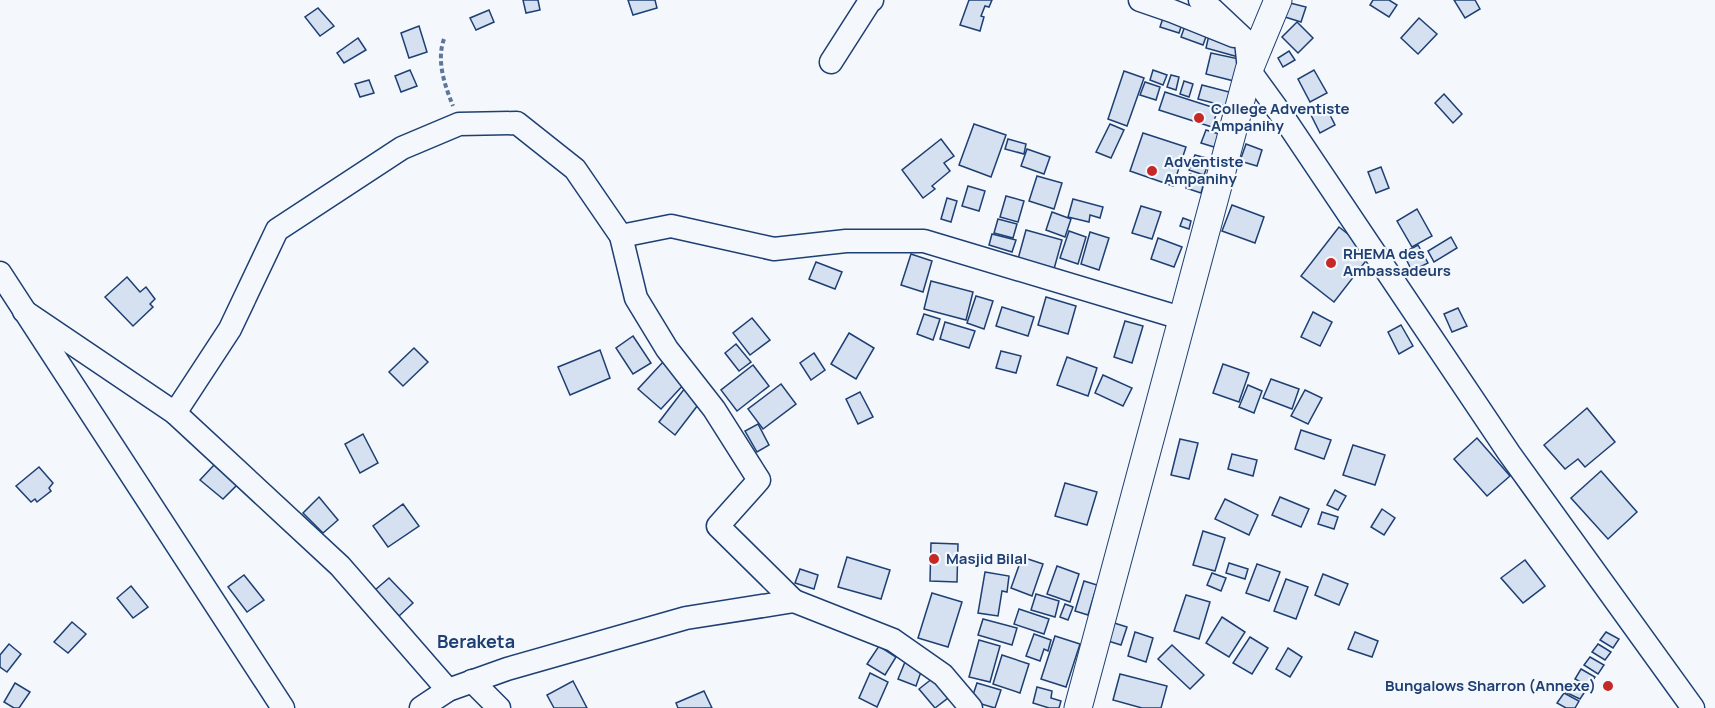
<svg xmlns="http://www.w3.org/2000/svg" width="1715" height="708" font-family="Manrope,sans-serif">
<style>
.building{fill:#d5e0f0;stroke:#1d3f73;stroke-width:1.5}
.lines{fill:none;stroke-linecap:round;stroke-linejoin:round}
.minor-casing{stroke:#1d3f73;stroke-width:25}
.major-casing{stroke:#1d3f73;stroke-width:29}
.path{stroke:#5e769c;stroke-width:4;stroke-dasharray:4.5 3;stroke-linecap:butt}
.minor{stroke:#f4f7fb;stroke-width:22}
.major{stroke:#f4f7fb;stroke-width:27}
.poi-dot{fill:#c62828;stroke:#f4f7fb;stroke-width:2}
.labels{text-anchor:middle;stroke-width:4.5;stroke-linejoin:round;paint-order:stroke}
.poi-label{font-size:15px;font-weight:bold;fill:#1d3f73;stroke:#f4f7fb;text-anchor:start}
.quarter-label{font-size:18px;font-weight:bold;fill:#1d3f73;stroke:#f4f7fb}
</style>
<rect width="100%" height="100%" fill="#f4f7fb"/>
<g class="building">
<polygon points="523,0 538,0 540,10 526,13"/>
<polygon points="628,0 655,0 657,8 633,15"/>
<polygon points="969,0 992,0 989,7 985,6 981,16 984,17 980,31 960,25"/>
<polygon points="1373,0 1389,0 1397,5 1389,17 1370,5"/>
<polygon points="1454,0 1475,0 1480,9 1465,18"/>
<polygon points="1290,3 1306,7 1301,22 1285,17"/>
<polygon points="318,8 334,26 320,36 305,17"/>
<polygon points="489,10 494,22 476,30 470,18"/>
<polygon points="1164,15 1183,21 1179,33 1160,27"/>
<polygon points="1419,18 1437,34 1418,54 1401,38"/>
<polygon points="1297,22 1313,38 1298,53 1282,37"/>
<polygon points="1186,23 1208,31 1203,45 1181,37"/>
<polygon points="419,26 427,52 409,58 401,33"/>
<polygon points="1209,35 1246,46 1242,58 1206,48"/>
<polygon points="358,38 366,50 344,63 337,53"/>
<polygon points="1289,51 1295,60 1283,67 1278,58"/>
<polygon points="1211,53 1239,59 1234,81 1206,74"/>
<polygon points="410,70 417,86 401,92 395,76"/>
<polygon points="1153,70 1167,75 1163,85 1150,80"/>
<polygon points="1314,70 1327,93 1310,102 1298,79"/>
<polygon points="1124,71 1144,78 1127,126 1108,119"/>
<polygon points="1171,75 1179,77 1176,90 1167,87"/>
<polygon points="369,80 374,93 360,97 355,84"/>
<polygon points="1184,81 1193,84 1189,97 1180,94"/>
<polygon points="1145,82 1160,87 1156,100 1140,95"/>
<polygon points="1202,85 1233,93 1229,107 1198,99"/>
<polygon points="1165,92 1218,109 1212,127 1159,110"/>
<polygon points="1444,94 1462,114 1453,123 1435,103"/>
<polygon points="1326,107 1335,125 1320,133 1311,115"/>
<polygon points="974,124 1006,135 991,177 959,165"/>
<polygon points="1110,124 1124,130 1111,158 1096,152"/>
<polygon points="1206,130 1219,134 1214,147 1201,143"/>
<polygon points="1143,133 1186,147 1173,186 1130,171"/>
<polygon points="941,139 954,156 944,163 950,171 932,186 935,189 923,198 902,170"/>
<polygon points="1008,139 1026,144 1024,154 1005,149"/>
<polygon points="1246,144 1262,150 1257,166 1240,161"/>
<polygon points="1027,149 1050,157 1044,174 1021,166"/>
<polygon points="1195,155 1210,159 1204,175 1189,170"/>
<polygon points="1381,167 1389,188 1376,193 1368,172"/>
<polygon points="1190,174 1205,179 1201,193 1186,188"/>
<polygon points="1037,176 1062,183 1054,209 1029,201"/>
<polygon points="968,186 985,191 979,211 962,206"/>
<polygon points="1006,196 1024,201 1018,222 1000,217"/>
<polygon points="947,198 957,201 951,222 941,219"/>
<polygon points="1073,199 1103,207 1100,218 1090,215 1089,222 1068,217"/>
<polygon points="1232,205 1264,217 1255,243 1222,231"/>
<polygon points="1141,206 1161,212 1152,239 1132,233"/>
<polygon points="1417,209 1432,236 1412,247 1397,221"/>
<polygon points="1052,212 1071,219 1065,237 1046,230"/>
<polygon points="1183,218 1191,221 1189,229 1180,226"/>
<polygon points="998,219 1017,224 1013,238 994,233"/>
<polygon points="1339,227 1372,253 1334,302 1301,276"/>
<polygon points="1026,230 1062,240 1054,269 1018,259"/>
<polygon points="1069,231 1086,237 1078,264 1060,258"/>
<polygon points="1090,232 1109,238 1099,270 1081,264"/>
<polygon points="992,234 1016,240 1012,252 989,245"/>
<polygon points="1451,237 1457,248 1434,262 1428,251"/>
<polygon points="1158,238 1182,247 1174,267 1151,259"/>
<polygon points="1418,245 1428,263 1412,271 1403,253"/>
<polygon points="911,254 932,261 923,292 901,285"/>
<polygon points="816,262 842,272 835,289 809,279"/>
<polygon points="127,277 140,292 146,287 155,299 150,304 153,307 133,326 105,297"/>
<polygon points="931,281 973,292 966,320 924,309"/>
<polygon points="976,296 993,301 984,329 967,323"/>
<polygon points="1046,297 1076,306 1068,334 1038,325"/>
<polygon points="1002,307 1034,317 1028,336 996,326"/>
<polygon points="1458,308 1467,326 1452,332 1444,314"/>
<polygon points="1313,312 1332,322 1320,346 1301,337"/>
<polygon points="924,314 940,319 933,340 917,334"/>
<polygon points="752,318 770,340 750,355 733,333"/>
<polygon points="1125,321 1143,326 1132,363 1114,357"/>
<polygon points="945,322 975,331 969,348 940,339"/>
<polygon points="1401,325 1413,346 1399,354 1388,332"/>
<polygon points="849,333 874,348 856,379 831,364"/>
<polygon points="633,336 651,363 633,374 616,348"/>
<polygon points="736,344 751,362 739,371 725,353"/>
<polygon points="414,348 428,362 403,386 389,372"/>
<polygon points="600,350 610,378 570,395 558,367"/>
<polygon points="1001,351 1021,356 1016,373 996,368"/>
<polygon points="814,353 825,370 811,380 800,363"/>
<polygon points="1067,357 1097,368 1088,396 1057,385"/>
<polygon points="663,362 686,382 661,409 638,389"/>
<polygon points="1223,364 1249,373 1239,402 1213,393"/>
<polygon points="753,365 769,386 737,411 721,390"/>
<polygon points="1103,375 1132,388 1123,406 1095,393"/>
<polygon points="1271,379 1299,389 1292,409 1263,398"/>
<polygon points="781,384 796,404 763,429 748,409"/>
<polygon points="1248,385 1262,391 1254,413 1239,407"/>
<polygon points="685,388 701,401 675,435 659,422"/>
<polygon points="1305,390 1322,398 1308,424 1291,416"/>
<polygon points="860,392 873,417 858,424 846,399"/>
<polygon points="1587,408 1615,442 1585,467 1578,459 1565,469 1544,445"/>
<polygon points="758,424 769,445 757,452 745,431"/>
<polygon points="1301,430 1331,440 1324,459 1295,449"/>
<polygon points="363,434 378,463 360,473 345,444"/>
<polygon points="1477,438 1510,476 1487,496 1454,459"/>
<polygon points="1180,439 1198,443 1189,479 1171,475"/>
<polygon points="1353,445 1385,455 1375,485 1343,475"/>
<polygon points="1232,454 1257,460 1253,476 1228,469"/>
<polygon points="214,465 238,484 223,499 200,480"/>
<polygon points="39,467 53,483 49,488 51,491 37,502 35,499 31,502 16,486"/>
<polygon points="1601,471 1637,512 1608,539 1571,498"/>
<polygon points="1065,483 1097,492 1087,525 1055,516"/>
<polygon points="1335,490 1346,496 1338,510 1327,505"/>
<polygon points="319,497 338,520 323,533 303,513"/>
<polygon points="1280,497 1309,509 1301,527 1272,515"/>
<polygon points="1225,499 1258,515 1249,535 1215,519"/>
<polygon points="403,504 419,526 388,547 373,526"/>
<polygon points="1382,509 1395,518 1384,535 1371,527"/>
<polygon points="1322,512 1338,517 1334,529 1318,524"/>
<polygon points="1203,531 1225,538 1215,571 1193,565"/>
<polygon points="931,543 958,544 957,582 930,581"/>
<polygon points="847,557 890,570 881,599 838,587"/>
<polygon points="1022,557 1043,564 1032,596 1011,588"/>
<polygon points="1525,560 1545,586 1523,603 1501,578"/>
<polygon points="1229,563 1248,569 1245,579 1226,573"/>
<polygon points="1257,564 1280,572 1269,601 1246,593"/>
<polygon points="1057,566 1079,574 1070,602 1047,594"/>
<polygon points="800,569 818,575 814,589 795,583"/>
<polygon points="985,572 1009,576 1007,592 1002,591 998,616 978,613"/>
<polygon points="1212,573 1226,578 1221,591 1207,585"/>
<polygon points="1323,574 1348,584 1339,605 1315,595"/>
<polygon points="244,575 264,600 247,612 228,587"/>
<polygon points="389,578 413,603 399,616 375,590"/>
<polygon points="1286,579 1308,587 1296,619 1274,611"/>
<polygon points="1084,581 1097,585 1088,615 1075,611"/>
<polygon points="131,586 148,607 133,618 117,598"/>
<polygon points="932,593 962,602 948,647 918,638"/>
<polygon points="1036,594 1059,601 1055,617 1031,610"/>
<polygon points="1186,595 1210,602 1199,639 1174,631"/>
<polygon points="1065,604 1073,607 1068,620 1060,617"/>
<polygon points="1019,609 1049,619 1044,634 1014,624"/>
<polygon points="1222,617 1245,632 1229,657 1206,643"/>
<polygon points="983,619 1017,628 1012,645 978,635"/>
<polygon points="72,622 86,634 68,653 54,642"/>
<polygon points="1111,622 1127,627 1121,645 1105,640"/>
<polygon points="1135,632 1153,638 1146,662 1128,656"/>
<polygon points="1355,632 1378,641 1372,657 1348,649"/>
<polygon points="1606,632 1619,639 1613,648 1600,640"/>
<polygon points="1034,634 1051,640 1048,651 1044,649 1040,661 1026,656"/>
<polygon points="1055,636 1080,644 1066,687 1041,679"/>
<polygon points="1250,637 1268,648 1252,674 1233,663"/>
<polygon points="979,640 1000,646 990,682 969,677"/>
<polygon points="9,644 21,654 7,672 0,667 0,655"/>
<polygon points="1598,644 1611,652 1605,660 1592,652"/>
<polygon points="1172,645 1204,675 1190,689 1158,659"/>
<polygon points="879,646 896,657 885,675 867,664"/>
<polygon points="1288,648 1302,657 1290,677 1276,669"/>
<polygon points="1002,655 1029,664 1020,693 993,684"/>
<polygon points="1590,657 1604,665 1598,674 1584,665"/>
<polygon points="905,662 922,669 916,686 898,679"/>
<polygon points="1581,669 1595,677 1589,686 1575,679"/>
<polygon points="870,673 888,682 877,707 859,698"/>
<polygon points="1120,674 1167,686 1161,708 1142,708 1113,700"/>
<polygon points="933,678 948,698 935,708 919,689"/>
<polygon points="573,681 587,708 554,708 547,695"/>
<polygon points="1571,682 1586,690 1580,699 1565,692"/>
<polygon points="15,683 30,692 19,708 14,708 4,702"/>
<polygon points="977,683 1001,690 995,708 971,701"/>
<polygon points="1037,687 1052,691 1051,698 1061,701 1059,708 1049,708 1033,703"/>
<polygon points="704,691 712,708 678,708 676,703"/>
<polygon points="1564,693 1579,701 1575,708 1566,708 1557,703"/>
</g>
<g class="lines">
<g class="minor-casing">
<g id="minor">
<polyline points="1140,0 1172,11 1234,36"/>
<polyline points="1200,0 1213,10 1246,41 1249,70 1286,121 1509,453 1693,708"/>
<polyline points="831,62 870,1 872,0"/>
<polyline points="621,236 671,226 774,249 846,241 924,241 1181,318"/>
<polyline points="0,273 283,708"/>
<polyline points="24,311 175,413 340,566 448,690"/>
<polyline points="175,413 230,329 277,230 402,148 459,124 517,123 575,169 621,236 636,298 667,349 714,409 759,480 718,526 794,601"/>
<polyline points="472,681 499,708"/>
<polyline points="421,708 448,690 507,669 686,618 794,601 893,640 943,675 971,708"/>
</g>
</g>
<g class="major-casing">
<polyline id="major" points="1078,708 1249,70 1278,0"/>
</g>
<path class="path" d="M444,39c-8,22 1,47 9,67"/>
<use href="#minor" class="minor"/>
<use href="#major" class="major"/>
</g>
<g class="poi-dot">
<circle cx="1199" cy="118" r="6"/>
<circle cx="1152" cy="171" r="6"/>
<circle cx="1331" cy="263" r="6"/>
<circle cx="934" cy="559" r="6"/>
<circle cx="1608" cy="686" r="6"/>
</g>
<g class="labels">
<g class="poi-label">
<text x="1211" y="114">College Adventiste<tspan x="1211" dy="17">Ampanihy</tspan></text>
<text x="1164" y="167">Adventiste<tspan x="1164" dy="17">Ampanihy</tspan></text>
<text x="1343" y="259">RHEMA des<tspan x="1343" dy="17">Ambassadeurs</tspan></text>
<text x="946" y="564">Masjid Bilal</text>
<text x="1596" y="691" text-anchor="end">Bungalows Sharron (Annexe)</text>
</g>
<g class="quarter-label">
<text x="476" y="648">Beraketa</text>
</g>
</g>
</svg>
